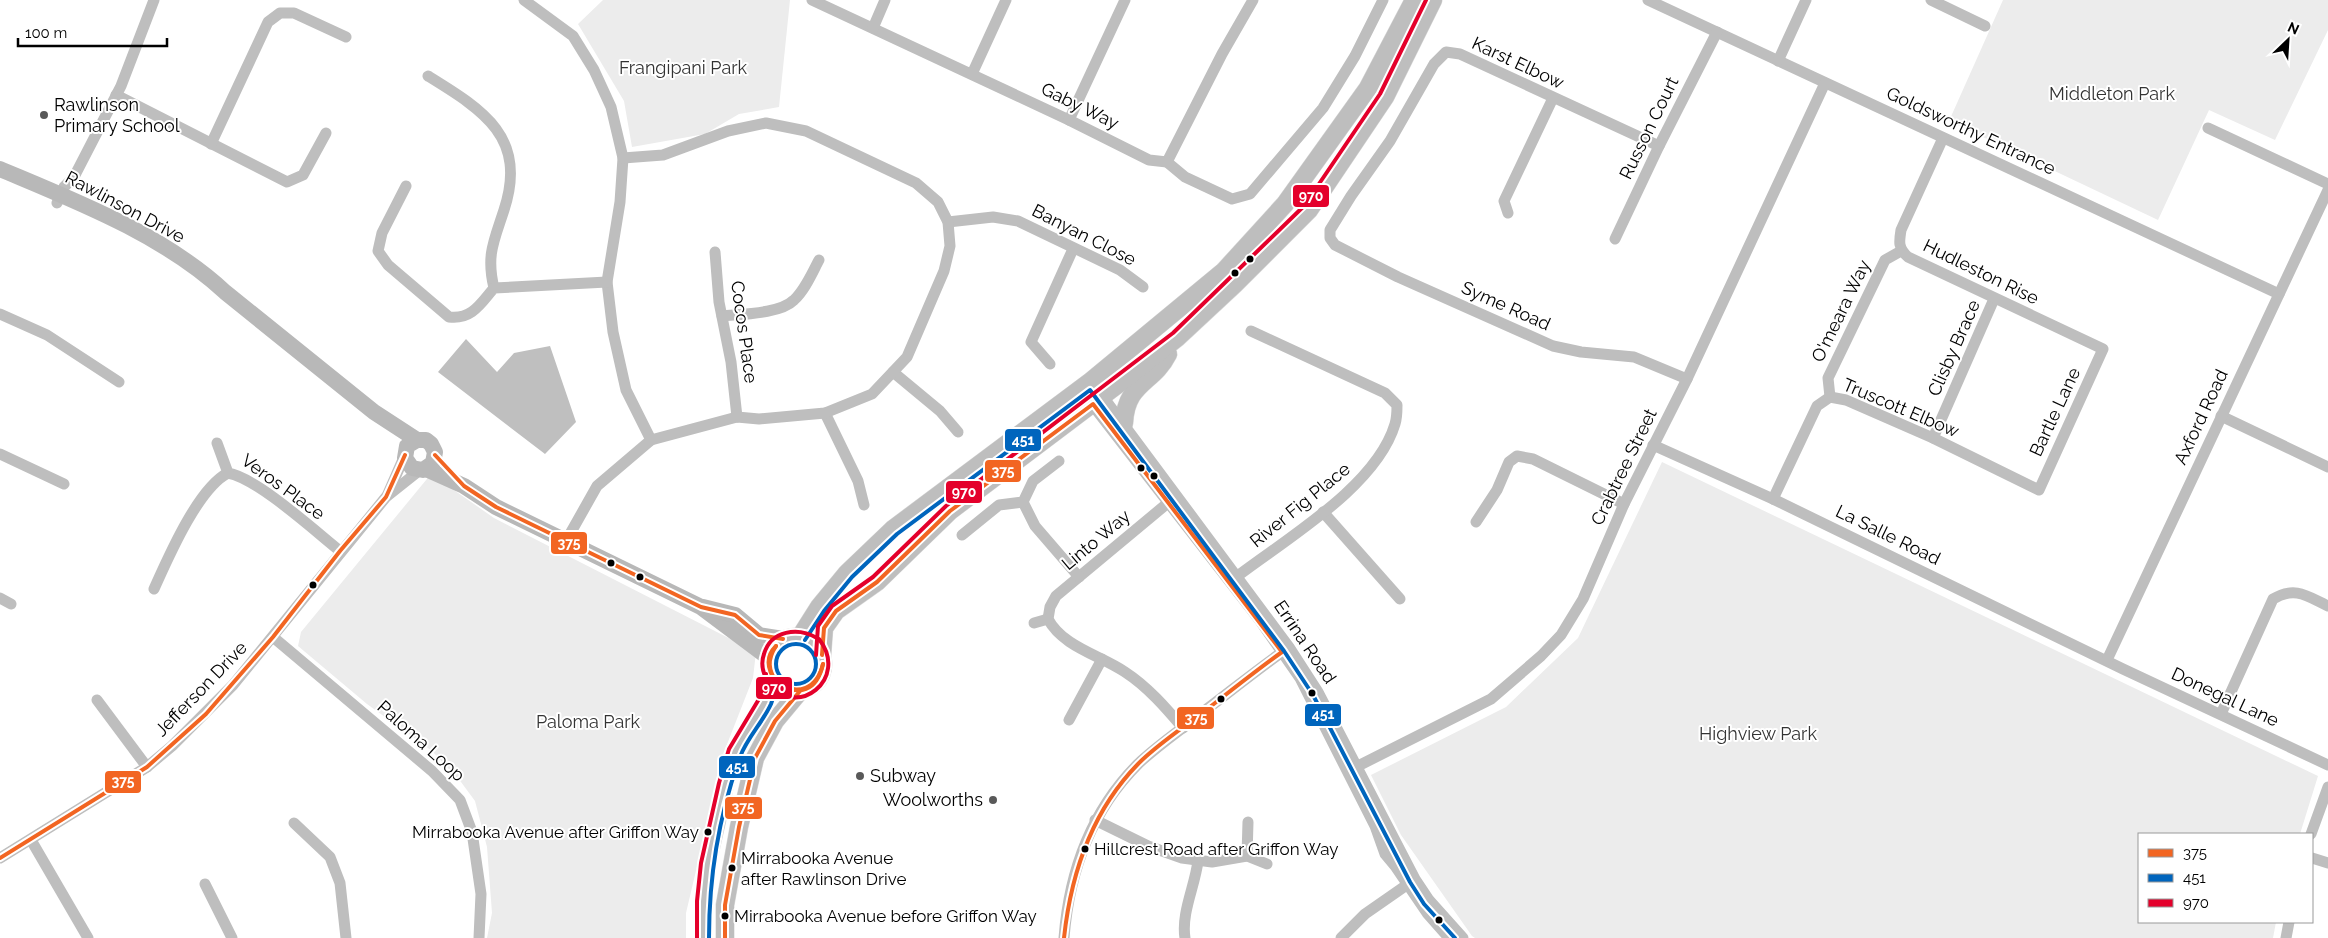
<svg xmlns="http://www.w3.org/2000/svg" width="2328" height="938" font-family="Raleway,sans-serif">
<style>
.green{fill:#ececec}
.water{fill:#bfbfbf}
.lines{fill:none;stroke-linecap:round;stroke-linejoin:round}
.primary-casing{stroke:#dbdbdb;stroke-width:19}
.street{stroke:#bebebe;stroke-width:11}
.secondary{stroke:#b8b8b8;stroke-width:16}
.primary{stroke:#bebebe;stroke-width:18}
.bus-1-casing{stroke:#fff;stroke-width:8}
.bus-2-casing{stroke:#fff;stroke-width:8}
.bus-3-casing{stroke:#fff;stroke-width:8}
.bus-1{stroke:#f26522;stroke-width:4}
.bus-2{stroke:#0065bd;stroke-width:4}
.bus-3{stroke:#e4002b;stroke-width:4}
.poi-dot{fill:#595959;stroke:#fff;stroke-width:2}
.bus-dot{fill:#000;stroke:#fff;stroke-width:2}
.labels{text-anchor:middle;stroke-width:4;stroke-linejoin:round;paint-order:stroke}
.bus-label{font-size:17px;fill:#000;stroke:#fff;text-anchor:start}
.street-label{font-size:18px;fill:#000;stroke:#fff}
.park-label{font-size:18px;fill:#333;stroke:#fff}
.poi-label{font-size:18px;fill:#000;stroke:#fff;text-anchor:start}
.line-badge{stroke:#fff;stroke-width:2}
.badge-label{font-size:14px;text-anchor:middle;font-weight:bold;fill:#fff}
</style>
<rect width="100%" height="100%" fill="#fff"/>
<g class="green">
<polygon points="603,0 790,0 779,107 739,114 705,134 632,147 624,101 578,24"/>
<polygon points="2003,0 2328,0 2328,30 2275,140 2209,110 2158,220 1949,121"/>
<polygon points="1662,462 2318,776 2300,834 2139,834 2139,922 2276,922 2273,938 1475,938 1472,936 1401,835 1371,775 1506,707 1578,638"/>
<polygon points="431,474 494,518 756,652 753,678 724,752 686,913 686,938 487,938 492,913 487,847 475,801 461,782 432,751 367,704 298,646 301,632"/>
</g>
<polygon class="water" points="466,339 497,372 514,353 550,346 576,422 545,454 438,372"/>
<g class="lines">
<g class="primary-casing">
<g id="primary">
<path d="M1124,423c2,-41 29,-39 44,-69"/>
<circle cx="796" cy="664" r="27"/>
<polyline points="800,637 819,607 847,573 893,529 1091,381 1224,271 1285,204 1368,88 1414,0"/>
<polyline points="822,655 824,628 836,611 877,582 950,511 1117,385 1177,338 1235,284 1309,210 1385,97 1433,0"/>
<polyline points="703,938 703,902 707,864 725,784 735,752 765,701 772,676"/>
<polyline points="725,938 725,905 739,827 755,758 775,721 800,691"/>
</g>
</g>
<g class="street">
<polyline points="524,0 573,36 594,70 611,107 623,158 620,202 607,282 613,332 626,390 651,440"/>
<polyline points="812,0 1069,120 1149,160 1167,162 1222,54 1253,0"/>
<polyline points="1648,0 2279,294"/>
<polyline points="1931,0 1985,26"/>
<polyline points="873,28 885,0"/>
<polyline points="1778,61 1806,0"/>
<polyline points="972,74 1006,0"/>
<path d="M428,76c55,34 100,61 76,134 -10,31 -18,45 -10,78"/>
<polyline points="116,95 287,182 303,175 326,133"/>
<polyline points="1069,120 1125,0"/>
<polyline points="2208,128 2328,184"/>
<polyline points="211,144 268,22 280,13 294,13 346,37"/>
<polyline points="1659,146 1460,54 1446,52 1434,64 1390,141 1351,196 1330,230 1330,238 1335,245 1398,277 1553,346 1581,352 1634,357 1687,379"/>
<polyline points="1167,162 1185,177 1232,199 1250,194 1323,108 1355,56 1383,0"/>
<path d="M406,186l-24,47 -4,18 10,14 61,52c23,3 32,-14 45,-29l113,-6"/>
<polyline points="57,203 64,187 74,177 121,86 154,0"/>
<polyline points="1508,213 1504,201 1553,98"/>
<polyline points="948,222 993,217 1018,221 1120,270 1143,287"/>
<polyline points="1615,239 1659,146 1717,32"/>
<polyline points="715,252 719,302 731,362 737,417"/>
<polyline points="0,314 47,335 119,382"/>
<path d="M722,316c19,-2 58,-2 72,-16 11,-10 18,-27 25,-40"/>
<polyline points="1050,364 1031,342 1073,249"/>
<polyline points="893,372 940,411 958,432"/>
<polyline points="1080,389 1261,622 1300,678 1375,826 1385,854 1395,866 1427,913 1449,938"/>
<polyline points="1098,390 1289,647 1318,692 1415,879 1429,900 1463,938"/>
<polyline points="1830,397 1828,378 1885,260 1901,251"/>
<polyline points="825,413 858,481 864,505"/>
<polyline points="2221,416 2328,467"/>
<polyline points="1933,438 1994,299"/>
<path d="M217,443l11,30c29,5 87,58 112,78"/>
<polyline points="1653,445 1773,499 2123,669 2328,765"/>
<polyline points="0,454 64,484"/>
<polyline points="387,496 405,455"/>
<path d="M1175,497l-119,99 -6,11 -2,12c15,28 52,36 77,53 23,15 41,36 58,56"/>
<path d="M1773,499l44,-93 13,-9 16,3 87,38 106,52 64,-141 -195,-92c-10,-9 -9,-15 -7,-27l42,-92"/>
<polyline points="1023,502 1035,526 1079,577"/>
<polyline points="1323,512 1400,599"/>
<polyline points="1476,522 1497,490 1509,462 1517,456 1533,459 1624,504"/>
<polyline points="962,535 999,505 1023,502 1033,481 1059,461"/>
<polyline points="566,541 597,486 651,440 737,417 759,419 825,413 872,394 907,357 944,271 950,246 948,222 938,202 916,183 806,131 766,123 728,131 663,155 623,158"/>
<path d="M1231,581c51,-40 145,-93 164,-157 2,-6 2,-13 2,-19l-12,-12 -134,-62"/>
<path d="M154,589c14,-31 44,-101 74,-116"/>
<polyline points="0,598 11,604"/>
<polyline points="1034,623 1048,619"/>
<polyline points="273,637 432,771 460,800 472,832 481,894 479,938"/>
<polyline points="2107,660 2328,190"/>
<polyline points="97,700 147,767"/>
<path d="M2221,714l52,-115c22,-13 34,-3 55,7"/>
<polyline points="1069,720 1102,659"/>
<polyline points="1348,771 1491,699 1541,656 1561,635 1583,599 1624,504 1687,379 1825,83"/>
<polyline points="1095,820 1148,846 1182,858 1212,862 1247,856 1267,864"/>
<polyline points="294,823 330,857 340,883 346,938"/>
<polyline points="2311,834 2328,787"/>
<polyline points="31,840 88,938"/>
<polyline points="1247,856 1248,822"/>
<polyline points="0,858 147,767 172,746 233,685 386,497 420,470"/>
<polyline points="2312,858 2328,863"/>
<polyline points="205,884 232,938"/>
<path d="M1064,938c5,-65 27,-127 74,-174 20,-19 44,-35 65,-52 28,-21 56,-44 85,-64"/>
<path d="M1185,938c-4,-25 10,-52 13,-77"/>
<polyline points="1341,938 1365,914 1411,882"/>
<polyline points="2286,938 2289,922"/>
</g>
<g class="secondary">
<path d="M0,169c76,32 164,66 225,123l149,120 43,28h9l5,4 4,8 -2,11 -10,7 -11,-2 -7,-10 2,-12 10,-6"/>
<polyline points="426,469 464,486 496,507 701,607 769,658"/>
<polyline points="703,607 735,615 759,635 783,639"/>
</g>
<use href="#primary" class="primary"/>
<g class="bus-1-casing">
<g id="bus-1">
<polyline points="435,455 464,486 496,507 701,607 735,615 759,635 783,639"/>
<path d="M776,646c-9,14 -8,24 1,37"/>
<path d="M776,646c-12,12 -8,25 1,37"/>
<path d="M822,655l2,-27 12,-17 41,-29 73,-71 143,-107 189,248c-28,20 -54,41 -81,62 -21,16 -44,31 -63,50 -47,48 -67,109 -74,174"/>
<path d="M777,683c21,13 40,6 46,-19"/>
<path d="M777,683c22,14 40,8 46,-19"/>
<polyline points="0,858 147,767 206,714 273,637 340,551 386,497 405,455"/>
<polyline points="725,938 725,905 739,827 755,758 775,721 800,691"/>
</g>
</g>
<g class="bus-2-casing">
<g id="bus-2">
<polyline points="805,640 824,611 852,577 897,534 1090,390 1284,651 1313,695 1410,882 1424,904 1455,938"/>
<circle cx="796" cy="664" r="20"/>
<path d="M709,938c0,-61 10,-123 31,-181 7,-19 23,-35 31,-53 3,-8 5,-18 7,-26"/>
</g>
</g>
<g class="bus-3-casing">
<g id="bus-3">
<path d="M817,638c-19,-11 -46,-8 -53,16 -4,11 -1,20 5,29 27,37 81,-4 50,-44"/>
<polyline points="816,655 818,626 832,606 873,577 946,506 1173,333 1304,206 1380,94 1426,0"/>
<polyline points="697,938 697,901 701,863 719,783 729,749 759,699 766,674"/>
</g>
</g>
<use href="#bus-1" class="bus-1"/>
<use href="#bus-2" class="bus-2"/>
<use href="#bus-3" class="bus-3"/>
</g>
<g class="poi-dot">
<circle cx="44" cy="115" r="5"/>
<circle cx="860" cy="776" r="5"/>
<circle cx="993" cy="800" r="5"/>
</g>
<g class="bus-dot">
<circle cx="1250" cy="259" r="4.5"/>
<circle cx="1235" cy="273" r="4.5"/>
<circle cx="1141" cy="468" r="4.5"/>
<circle cx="1154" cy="476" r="4.5"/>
<circle cx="611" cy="563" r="4.5"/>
<circle cx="640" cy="577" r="4.5"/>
<circle cx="313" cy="585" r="4.5"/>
<circle cx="1312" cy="693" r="4.5"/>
<circle cx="1221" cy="699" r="4.5"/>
<circle cx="708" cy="832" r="4.5"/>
<circle cx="1085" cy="849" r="4.5"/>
<circle cx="732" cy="868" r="4.5"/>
<circle cx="725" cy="916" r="4.5"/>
<circle cx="1439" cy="920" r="4.5"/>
</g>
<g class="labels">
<g class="bus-label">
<text x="699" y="838" text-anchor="end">Mirrabooka Avenue after Griffon Way</text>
<text x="1094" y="855">Hillcrest Road after Griffon Way</text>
<text x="741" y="864">Mirrabooka Avenue<tspan x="741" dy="21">after Rawlinson Drive</tspan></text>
<text x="734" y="922">Mirrabooka Avenue before Griffon Way</text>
</g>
<g class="street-label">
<text transform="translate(1518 63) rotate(25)" y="6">Karst Elbow</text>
<text transform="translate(1080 106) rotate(26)" y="6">Gaby Way</text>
<text transform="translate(1649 128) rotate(-64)" y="6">Russon Court</text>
<text transform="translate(1971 131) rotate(25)" y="6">Goldsworthy Entrance</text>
<text transform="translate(125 207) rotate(28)" y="6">Rawlinson Drive</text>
<text transform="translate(1084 235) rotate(27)" y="6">Banyan Close</text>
<text transform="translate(1981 272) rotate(26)" y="6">Hudleston Rise</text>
<text transform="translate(1506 306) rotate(24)" y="6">Syme Road</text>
<text transform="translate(1841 311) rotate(-64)" y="6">O'meara Way</text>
<text transform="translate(744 332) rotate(82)" y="6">Cocos Place</text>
<text transform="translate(1954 348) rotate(-66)" y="6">Clisby Brace</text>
<text transform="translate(1901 408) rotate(23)" y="6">Truscott Elbow</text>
<text transform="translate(2055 412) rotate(-65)" y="6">Bartle Lane</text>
<text transform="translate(2201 417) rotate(-65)" y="6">Axford Road</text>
<text transform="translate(1624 467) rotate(-64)" y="6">Crabtree Street</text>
<text transform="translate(283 487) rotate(36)" y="6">Veros Place</text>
<text transform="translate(1300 505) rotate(-39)" y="6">River Fig Place</text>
<text transform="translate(1888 535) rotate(26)" y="6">La Salle Road</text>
<text transform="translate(1096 540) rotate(-40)" y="6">Linto Way</text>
<text transform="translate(1305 642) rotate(56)" y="6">Errina Road</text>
<text transform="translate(201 689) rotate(-46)" y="6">Jefferson Drive</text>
<text transform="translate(2225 697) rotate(25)" y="6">Donegal Lane</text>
<text transform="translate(421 741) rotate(42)" y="6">Paloma Loop</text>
</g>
<g class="park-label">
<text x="683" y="74">Frangipani Park</text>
<text x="2112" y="100">Middleton Park</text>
<text x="588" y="728">Paloma Park</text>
<text x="1758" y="740">Highview Park</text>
</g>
<g class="poi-label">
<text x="54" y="111">Rawlinson<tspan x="54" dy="21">Primary School</tspan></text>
<text x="870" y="782">Subway</text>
<text x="983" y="806" text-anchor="end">Woolworths</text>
</g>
</g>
<g class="line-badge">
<rect x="1292" y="184" width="38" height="24" rx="5" fill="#e4002b"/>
<rect x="1004" y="428" width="38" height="24" rx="5" fill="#0065bd"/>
<rect x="984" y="459" width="38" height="24" rx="5" fill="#f26522"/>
<rect x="945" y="480" width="38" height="24" rx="5" fill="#e4002b"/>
<rect x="550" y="531" width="38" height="24" rx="5" fill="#f26522"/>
<rect x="755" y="676" width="38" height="24" rx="5" fill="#e4002b"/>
<rect x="1304" y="703" width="38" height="24" rx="5" fill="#0065bd"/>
<rect x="1176" y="706" width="39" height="24" rx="5" fill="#f26522"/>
<rect x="718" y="755" width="38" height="24" rx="5" fill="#0065bd"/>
<rect x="104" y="770" width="38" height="24" rx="5" fill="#f26522"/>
<rect x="724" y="796" width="39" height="24" rx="5" fill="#f26522"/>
</g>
<g class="badge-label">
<text x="1311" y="201">970</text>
<text x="1023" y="445">451</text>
<text x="1003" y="476">375</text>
<text x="964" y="497">970</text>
<text x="569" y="548">375</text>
<text x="774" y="693">970</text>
<text x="1323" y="719">451</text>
<text x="1196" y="723">375</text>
<text x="737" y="772">451</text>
<text x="123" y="786">375</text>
<text x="743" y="812">375</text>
</g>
<rect x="2138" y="833" width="175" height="90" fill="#ffffff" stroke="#999999"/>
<rect x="2148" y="849" width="25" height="8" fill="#f26522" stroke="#999999"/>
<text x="2183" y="858" font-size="15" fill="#000000">375</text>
<rect x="2148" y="874" width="25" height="8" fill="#0065bd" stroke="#999999"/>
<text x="2183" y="883" font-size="15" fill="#000000">451</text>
<rect x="2148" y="899" width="25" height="8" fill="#e4002b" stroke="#999999"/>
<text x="2183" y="908" font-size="15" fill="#000000">970</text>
<g transform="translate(2288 40) rotate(25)" stroke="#ffffff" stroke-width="4" paint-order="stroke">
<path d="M0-4L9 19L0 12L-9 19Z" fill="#000000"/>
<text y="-8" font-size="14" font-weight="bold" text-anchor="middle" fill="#000000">N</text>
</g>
<path d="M18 38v8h149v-8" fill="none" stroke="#000000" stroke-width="2.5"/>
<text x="25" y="38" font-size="15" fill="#000000" stroke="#ffffff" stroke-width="4" paint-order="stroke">100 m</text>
</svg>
